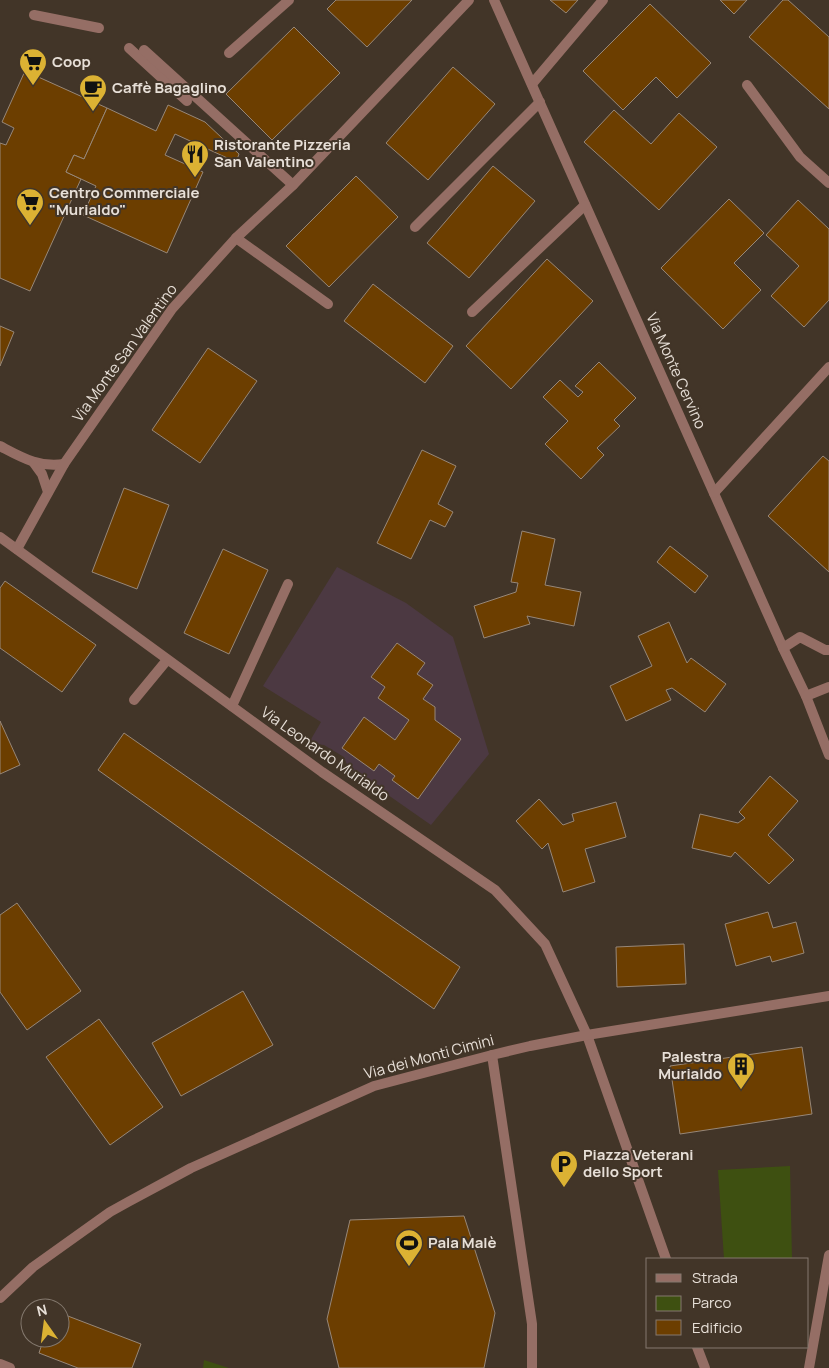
<svg xmlns="http://www.w3.org/2000/svg" width="829" height="1368" font-family="Manrope,sans-serif">
<style>
.education{fill:#4c3942}
.green{fill:#3e5011}
.building{fill:#6c3e00;stroke:#978778}
.lines{fill:none;stroke-linecap:round;stroke-linejoin:round}
.street{stroke:#956e65;stroke-width:10}
.labels{text-anchor:middle;stroke-width:4;stroke-linejoin:round;paint-order:stroke}
.poi-label{font-size:15px;font-weight:bold;fill:#e7dfd7;stroke:#423528;text-anchor:start}
.street-label{font-size:15px;fill:#e7dfd7;stroke:#423528}
</style>
<rect width="100%" height="100%" fill="#423528"/>
<polygon class="education" points="337,567 406,603 453,637 489,754 431,825 348,767 344,757 324,745 315,744 310,741 321,722 263,686"/>
<g class="green">
<polygon points="790,1166 792,1259 724,1259 718,1170"/>
<polygon points="204,1360 229,1368 203,1368"/>
</g>
<g class="building">
<polygon points="336,0 412,0 367,47 327,9"/>
<polygon points="550,0 578,0 566,13"/>
<polygon points="720,0 747,0 734,14"/>
<polygon points="783,0 788,0 829,37 829,109 749,37"/>
<polygon points="650,4 711,63 677,98 656,77 623,110 583,71"/>
<polygon points="294,27 340,73 272,140 226,94"/>
<polygon points="453,67 495,104 428,180 386,143"/>
<polygon points="25,71 107,108 84,159 74,155 66,172 81,179 30,291 0,278 0,143 6,145 14,128 2,122"/>
<polygon points="168,105 205,122 239,154 236,162 175,134 165,155 203,172 167,253 83,215 96,186 66,172 74,155 84,159 107,108 156,131"/>
<polygon points="614,110 651,144 679,113 717,147 659,210 584,142"/>
<polygon points="493,166 535,201 469,278 427,243"/>
<polygon points="356,176 398,217 329,287 286,246"/>
<polygon points="729,199 764,233 734,263 761,290 723,329 661,268"/>
<polygon points="798,200 829,229 829,300 804,327 771,296 799,266 766,235"/>
<polygon points="547,259 593,301 511,389 466,346"/>
<polygon points="373,284 453,346 425,383 344,321"/>
<polygon points="0,326 14,332 0,366"/>
<polygon points="208,348 257,381 200,463 152,430"/>
<polygon points="599,362 636,398 614,420 620,426 597,448 604,455 581,479 545,444 568,421 543,397 560,380 578,397 583,392 575,386"/>
<polygon points="422,450 456,466 438,504 453,512 445,527 430,520 411,559 377,543"/>
<polygon points="823,456 829,461 829,572 768,516"/>
<polygon points="124,488 169,505 137,589 92,572"/>
<polygon points="522,531 555,539 545,585 581,592 574,626 527,616 530,624 484,638 474,606 516,592 518,583 511,582"/>
<polygon points="670,546 708,576 695,593 657,562"/>
<polygon points="223,549 268,570 229,654 184,633"/>
<polygon points="5,581 96,645 62,692 0,648 0,588"/>
<polygon points="669,622 687,663 691,658 726,684 705,712 672,688 666,690 671,700 626,721 610,686 652,666 638,636"/>
<polygon points="397,643 425,663 417,674 433,685 423,699 435,707 435,720 461,739 418,799 392,780 395,776 379,764 374,771 342,748 364,717 395,740 409,720 378,698 385,687 371,677"/>
<polygon points="0,721 20,765 0,774"/>
<polygon points="124,733 460,967 434,1009 98,770"/>
<polygon points="770,776 798,801 768,835 794,860 769,884 735,852 731,857 692,848 700,814 738,823 745,818 739,812"/>
<polygon points="539,799 563,825 574,821 572,814 616,802 626,837 585,849 595,882 563,892 548,843 542,849 516,821"/>
<polygon points="17,903 81,991 27,1030 0,992 0,915"/>
<polygon points="768,912 773,928 796,922 804,953 772,962 770,956 736,966 725,924"/>
<polygon points="684,944 686,984 617,987 616,947"/>
<polygon points="243,991 273,1045 181,1096 152,1043"/>
<polygon points="99,1019 163,1107 110,1145 46,1057"/>
<polygon points="802,1047 812,1114 680,1134 670,1066"/>
<polygon points="464,1216 495,1313 484,1368 339,1368 327,1319 350,1220"/>
<polygon points="60,1313 141,1344 132,1368 78,1368 39,1353 44,1338 60,1338"/>
</g>
<g class="lines">
<g class="street">
<polyline points="494,0 783,648 806,696 829,755"/>
<polyline points="34,15 99,28"/>
<polyline points="129,48 187,101"/>
<polyline points="144,50 293,185"/>
<polyline points="229,53 289,0"/>
<polyline points="532,84 603,0"/>
<polyline points="747,85 800,157 829,183"/>
<polyline points="415,227 540,102"/>
<polyline points="236,238 328,304"/>
<polyline points="472,312 585,205"/>
<path d="M0,446c21,11 39,22 64,18"/>
<polyline points="34,463 42,474 48,492"/>
<polyline points="714,493 829,367"/>
<polyline points="0,537 322,772 495,890 545,944 587,1035 666,1259"/>
<polyline points="17,549 64,464 172,309 236,238 293,185 469,0"/>
<polyline points="783,648 800,637 825,650 829,650"/>
<polyline points="806,696 829,687"/>
<polyline points="134,700 167,660"/>
<polyline points="232,706 288,584"/>
<polyline points="492,1055 532,1324 532,1368"/>
<polyline points="0,1298 33,1267 110,1212 128,1202 191,1168 374,1086 492,1055 530,1046 587,1035 829,996"/>
<polyline points="697,1347 705,1368"/>
<polyline points="0,1364 10,1368"/>
<polyline points="809,1368 829,1255"/>
</g>
</g>
<defs>
<g id="supermarket-pin" transform="scale(1.4375)"><path d="M0 17L-7.5 6A9.5 9.5 0 1 1 7.5 6Z" fill="#dcb233" stroke="#423528"/><path d="M-6-5.5h2.5l.6 2H6L4.5 2H-2.5L-4.4-4H-6ZM-1.5 3.2a1.3 1.3 0 1 0 .1 0ZM3 3.2a1.3 1.3 0 1 0 .1 0Z" fill="#111"/></g>
<g id="cafe-pin" transform="scale(1.4375)"><path d="M0 17L-7.5 6A9.5 9.5 0 1 1 7.5 6Z" fill="#dcb233" stroke="#423528"/><path d="M-5.5-4.5H6V0H3Q3 3.5 0 3.5H-2.5Q-5.5 3.5-5.5 0ZM3-3.2v2h1.7v-2ZM-6 4.5H4V6H-6Z" fill="#111"/></g>
<g id="restaurant-pin" transform="scale(1.4375)"><path d="M0 17L-7.5 6A9.5 9.5 0 1 1 7.5 6Z" fill="#dcb233" stroke="#423528"/><path d="M-5-6h1v4h1v-4h1v4h1v-4h1v5L-1.5 .5V6h-2V.5L-5-1ZM5-6V6H3V1.5H1.5Q1.5-4 5-6Z" fill="#111"/></g>
<g id="building-pin" transform="scale(1.4375)"><path d="M0 17L-7.5 6A9.5 9.5 0 1 1 7.5 6Z" fill="#dcb233" stroke="#423528"/><path d="M-4-6H4V6H1V3H-1V6H-4ZM-2.5-4.3h1.7v1.8h-1.7ZM.8-4.3h1.7v1.8H.8ZM-2.5-1h1.7V.8h-1.7ZM.8-1h1.7V.8H.8Z" fill="#111"/></g>
<g id="parking-pin" transform="scale(1.4375)"><path d="M0 17L-7.5 6A9.5 9.5 0 1 1 7.5 6Z" fill="#dcb233" stroke="#423528"/><path d="M-3.5-5.5H1a3.5 3.5 0 0 1 0 7H-1V5.5H-3.5ZM-1-3.4V-.6H.8a1.4 1.4 0 0 0 0-2.8Z" fill="#111"/></g>
<g id="stadium-pin" transform="scale(1.4375)"><path d="M0 17L-7.5 6A9.5 9.5 0 1 1 7.5 6Z" fill="#dcb233" stroke="#423528"/><path d="M0-5a6.5 5 0 1 0 0 10a6.5 5 0 1 0 0-10ZM-3.5-1.8h7v3.6h-7Z" fill="#111"/></g>
</defs>
<g fill-rule="evenodd">
<use href="#supermarket-pin" x="33" y="62"/>
<use href="#cafe-pin" x="93" y="88"/>
<use href="#restaurant-pin" x="195" y="154"/>
<use href="#supermarket-pin" x="30" y="202"/>
<use href="#building-pin" x="741" y="1066"/>
<use href="#parking-pin" x="564" y="1164"/>
<use href="#stadium-pin" x="409" y="1243"/>
</g>
<g class="labels">
<g class="poi-label">
<text x="52" y="67">Coop</text>
<text x="112" y="93">Caffè Bagaglino</text>
<text x="214" y="150">Ristorante Pizzeria<tspan x="214" dy="17">San Valentino</tspan></text>
<text x="49" y="198">Centro Commerciale<tspan x="49" dy="17">"Murialdo"</tspan></text>
<text x="722" y="1062" text-anchor="end">Palestra<tspan x="722" dy="17">Murialdo</tspan></text>
<text x="583" y="1160">Piazza Veterani<tspan x="583" dy="17">dello Sport</tspan></text>
<text x="428" y="1248">Pala Malè</text>
</g>
<g class="street-label">
<text transform="translate(125 353) rotate(-54)" y="5">Via Monte San Valentino</text>
<text transform="translate(676 371) rotate(66)" y="5">Via Monte Cervino</text>
<text transform="translate(325 754) rotate(35)" y="5">Via Leonardo Murialdo</text>
<text transform="translate(429 1057) rotate(-15)" y="5">Via dei Monti Cimini</text>
</g>
</g>
<rect x="646" y="1258" width="162" height="90" fill="#423528" stroke="#84796e"/>
<rect x="656" y="1274" width="25" height="8" fill="#956e65" stroke="#84796e"/>
<text x="692" y="1283" font-size="15" fill="#e7dfd7">Strada</text>
<rect x="656" y="1296" width="25" height="15" fill="#3e5011" stroke="#84796e"/>
<text x="692" y="1308" font-size="15" fill="#e7dfd7">Parco</text>
<rect x="656" y="1320" width="25" height="15" fill="#6c3e00" stroke="#84796e"/>
<text x="692" y="1333" font-size="15" fill="#e7dfd7">Edificio</text>
<g transform="translate(45 1323) rotate(346)"><circle r="24" fill="#423528" stroke="#84796e"/>
<path d="M0-4L9 19L0 12L-9 19Z" fill="#dcb233"/>
<text y="-8" font-size="14" font-weight="bold" text-anchor="middle" fill="#e7dfd7">N</text>
</g>
</svg>
